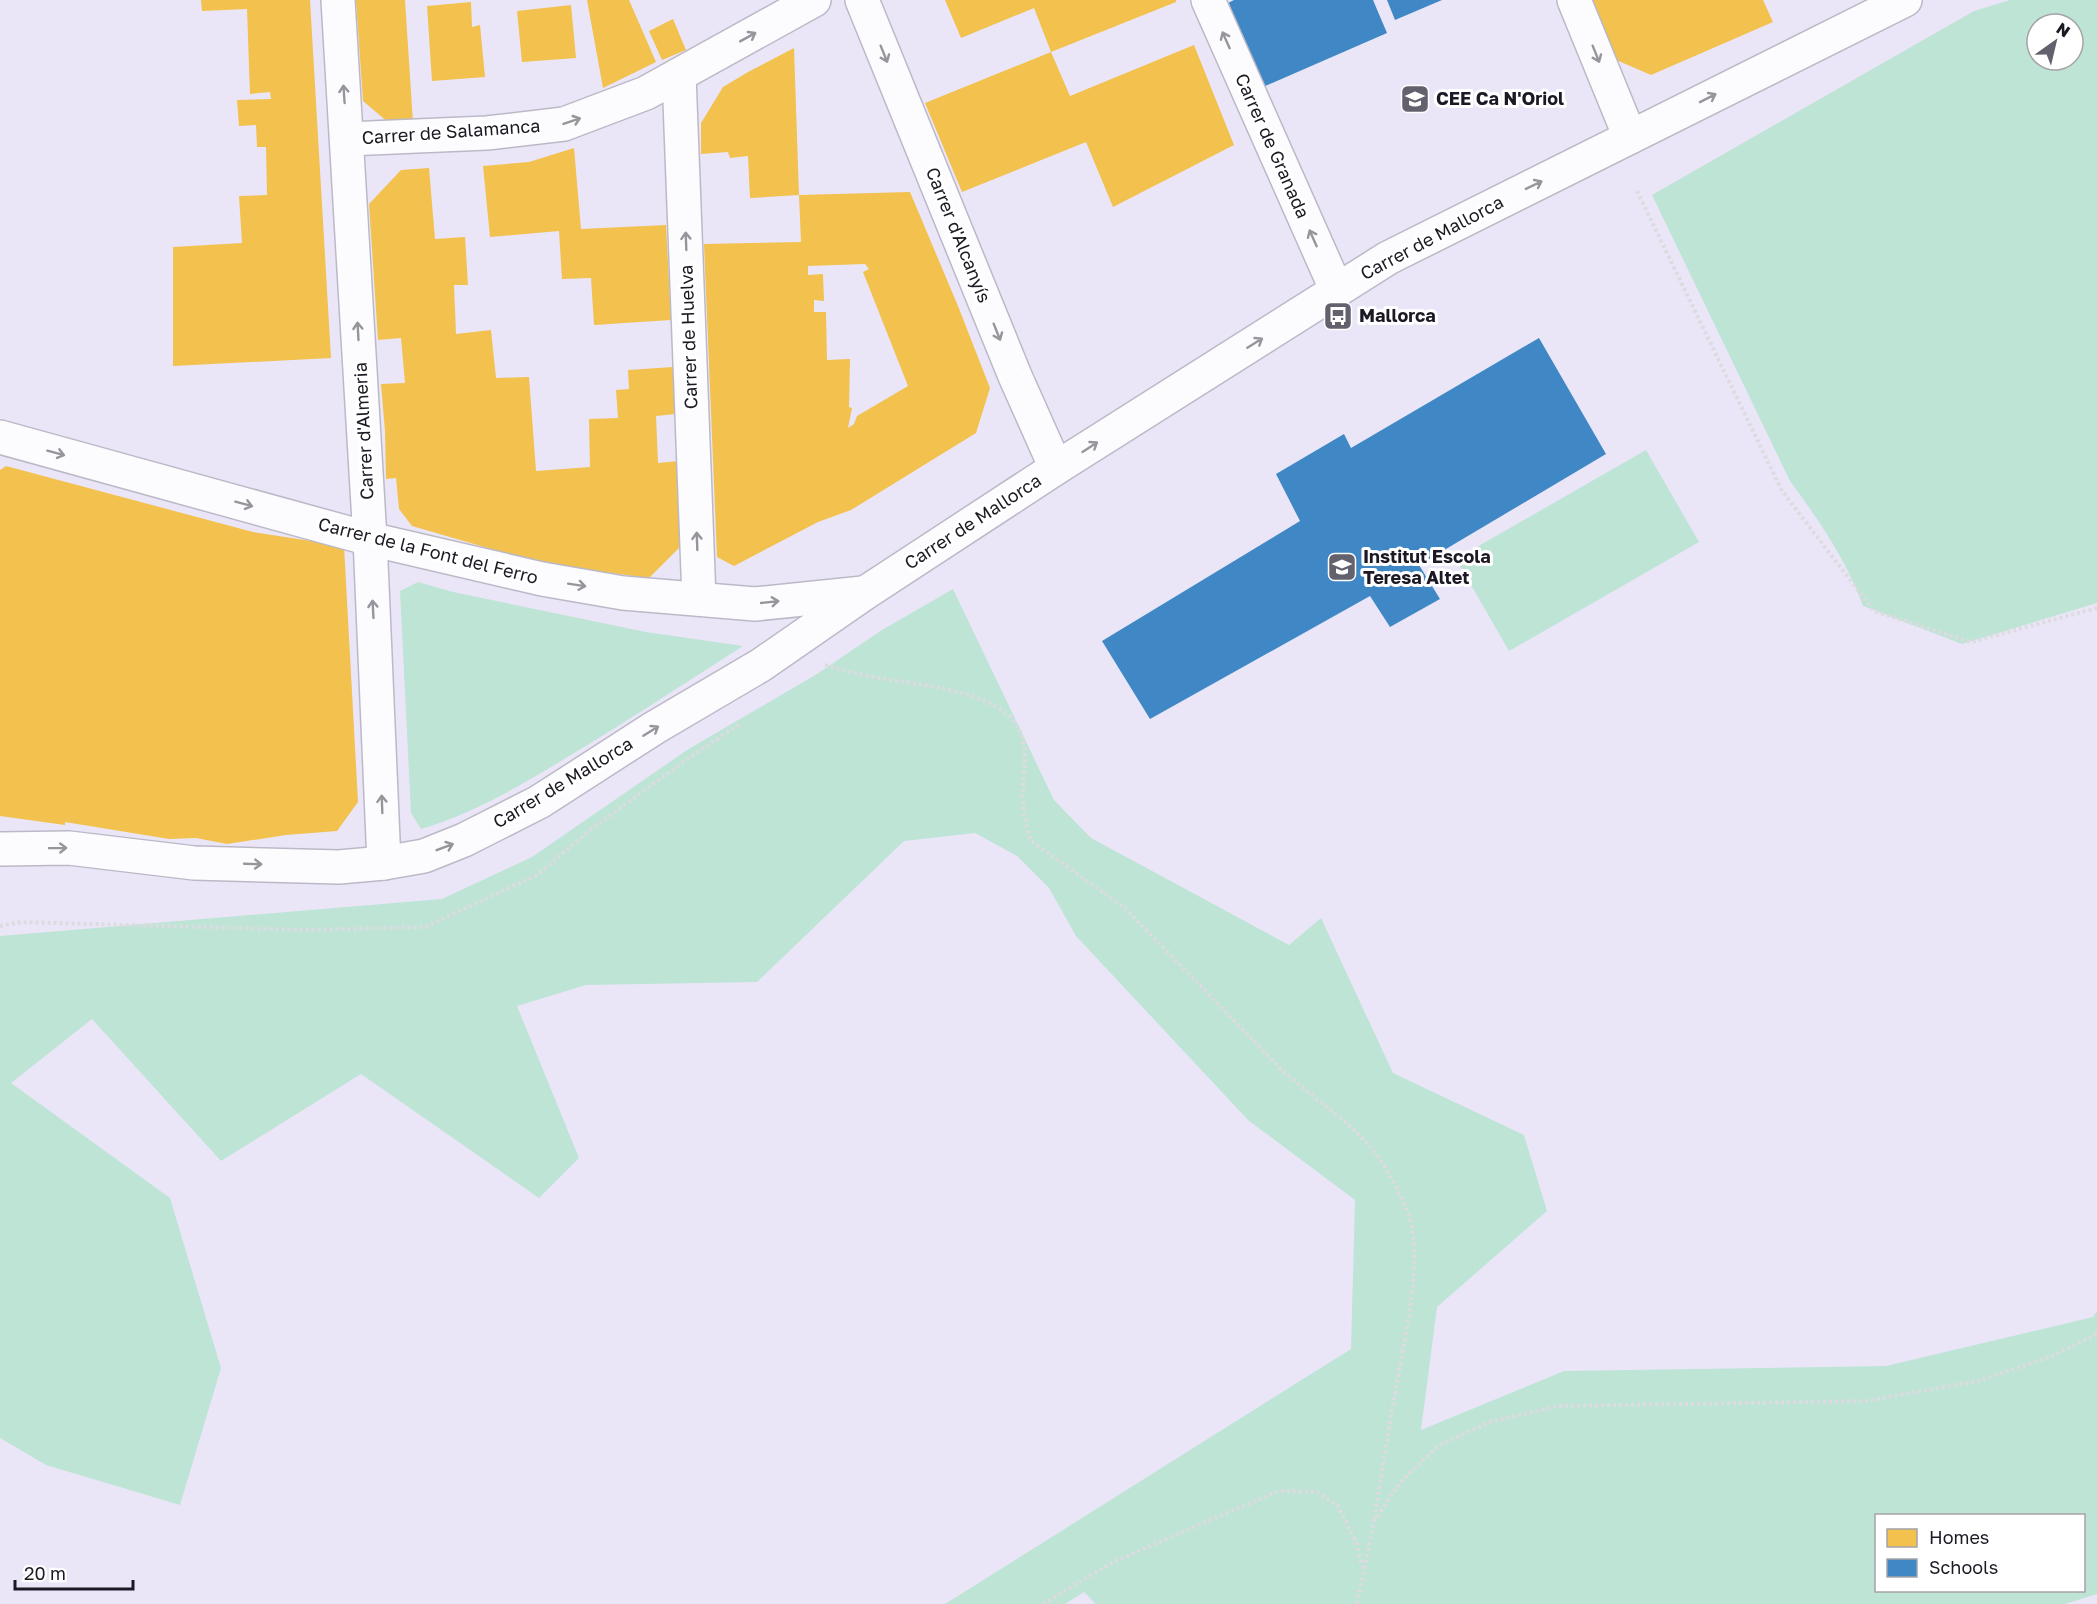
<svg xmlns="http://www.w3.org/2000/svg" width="2097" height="1604" font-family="'Golos Text',sans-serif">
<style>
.green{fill:#bee4d5;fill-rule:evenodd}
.homes{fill:#f2c14e;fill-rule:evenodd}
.schools{fill:#3f88c5}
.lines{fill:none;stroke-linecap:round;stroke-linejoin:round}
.minor-casing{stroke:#bcb9c7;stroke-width:36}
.path{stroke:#dcdbe0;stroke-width:4;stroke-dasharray:3 3;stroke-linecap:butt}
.minor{stroke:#fcfbfe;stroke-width:33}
.oneway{stroke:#97959c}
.labels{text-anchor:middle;stroke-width:6;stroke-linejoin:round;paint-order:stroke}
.poi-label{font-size:18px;font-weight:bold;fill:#1c1924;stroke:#fff;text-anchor:start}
.street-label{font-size:18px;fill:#1c1924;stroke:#fff}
</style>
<rect width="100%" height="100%" fill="#eae6f8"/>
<g class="green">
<path d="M2010,0h87v603l-135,41 -99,-38c-16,-45 -45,-87 -73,-125l-138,-286 322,-184zM2037,24h36v36h-36z"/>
<polygon points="1646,450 1699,542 1509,651 1456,559"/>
<path d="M418,582l35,10 193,40 97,14c-58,37 -115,75 -174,110 -47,29 -95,57 -148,73l-10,-16 -11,-222z"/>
<path d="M953,589l101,211 37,38 198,107 32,-27 72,155 131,62 23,76 -110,96 -16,123 143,-59 322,-5 207,-49 4,-6v283l-32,10h-969l-12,-12 -19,12h-120l406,-255 4,-149 -107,-80 -172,-184 -27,-48 -32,-32 -42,-23 -71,8 -147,141 -171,3 -69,21 62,152 -40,40 -178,-124 -140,87 -129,-142 -81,64 159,115 51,170 -41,137 -134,-40 -46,-27v-502l442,-37 90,-42 155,-107 130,-76 65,-44zM1876,1516h208v74h-208z"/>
</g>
<g class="homes">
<polygon points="201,0 310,0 331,358 173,366 173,247 242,243 239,196 267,195 266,147 257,147 256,125 239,126 237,100 271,99 270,92 250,94 247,9 202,11"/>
<polygon points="356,0 405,0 413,123 389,123 363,101"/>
<polygon points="587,0 629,0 656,62 603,88"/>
<polygon points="945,0 1176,0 1176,2 1051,52 1034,8 961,38"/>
<polygon points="1585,0 1763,0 1773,22 1651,75 1607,56"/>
<polygon points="471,2 472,27 480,25 485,77 432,81 427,6"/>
<polygon points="571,5 576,58 522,62 517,11"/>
<polygon points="673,19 686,50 662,60 649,31"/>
<polygon points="1194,45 1234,145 1113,207 1086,142 962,192 925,103 1051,52 1070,96"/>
<polygon points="794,48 799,195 750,198 748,156 730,158 728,152 701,154 701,123 723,87 748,72"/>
<polygon points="574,148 581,229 666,225 671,320 594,325 591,278 562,279 559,231 490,237 483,166 529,162"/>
<polygon points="429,168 435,239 465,237 468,285 454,285 456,334 491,330 496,378 529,377 536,471 590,467 589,419 618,418 616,390 629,389 628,370 673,367 676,414 656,416 658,463 679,461 681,546 649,578 559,566 522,558 412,526 399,509 396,478 386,479 385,431 381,384 405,383 401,338 378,340 369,204 401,170"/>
<path d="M910,192l48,114 32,82 -14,45 -125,77 -33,12 -84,44 -17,-9 -13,-313 97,-2 -2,-47zM865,264l4,5 -6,3 45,114 -51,30 -3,8 -6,4 4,-20 -3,-1 1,-48 -23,1 -1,-48h-12v-12l10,1 -1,-27 -15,1v-9z"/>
<polygon points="6,466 253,532 344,546 358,802 337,831 286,835 227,844 196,838 169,839 65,822 65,825 0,816 0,470"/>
</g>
<g class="schools">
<polygon points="1234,0 1373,0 1387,33 1263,87 1228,3"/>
<polygon points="1387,0 1442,0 1395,20"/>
<polygon points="1539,338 1606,454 1419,565 1440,599 1390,627 1370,596 1150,719 1102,641 1300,521 1276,474 1344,434 1351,448"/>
</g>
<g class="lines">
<g class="minor-casing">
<g id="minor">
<polyline points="338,0 370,539 384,863"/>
<polyline points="862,0 1015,376 1056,468"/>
<polyline points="1208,0 1337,291"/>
<polyline points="1574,0 1630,137"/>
<polyline points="679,75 699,599"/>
<polyline points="347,139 487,133 564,124 646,93 814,0"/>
<polyline points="0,437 370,539 542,579 623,593 755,604 863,593"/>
<polyline points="0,849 69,848 194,863 339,867 384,863 424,856 464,840 539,802 654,728 761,665 865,593 1056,468 1388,258 1905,0"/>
</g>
</g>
<g class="path">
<polyline points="1637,191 1782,491 1874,611 1971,642 2097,608"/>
<path d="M825,665c18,5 35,10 54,13 38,7 129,12 143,58 5,17 2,33 1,50 -1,18 2,38 8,55l94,67 157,162c29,27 64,48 89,78 17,21 39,59 42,86 5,51 -8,103 -17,153 -8,45 -15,90 -22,135"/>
<polyline points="0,926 21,922 307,930 425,927 537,875 589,831 686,760 741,723"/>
<polyline points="1043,1604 1113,1562 1278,1491 1317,1492 1338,1506 1357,1544 1362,1567"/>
<polyline points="1357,1604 1374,1522 1400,1482 1438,1446 1489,1422 1559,1406 1866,1401 1978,1381 2050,1357 2097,1334"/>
</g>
<use href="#minor" class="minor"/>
</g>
<defs><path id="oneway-shaft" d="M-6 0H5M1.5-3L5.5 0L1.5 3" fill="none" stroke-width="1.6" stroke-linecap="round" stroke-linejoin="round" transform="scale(1.5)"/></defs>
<g class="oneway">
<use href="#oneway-shaft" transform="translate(748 37) rotate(-29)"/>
<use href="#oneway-shaft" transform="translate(1226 40) rotate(-114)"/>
<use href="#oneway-shaft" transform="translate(884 54) rotate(68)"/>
<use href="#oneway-shaft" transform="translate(1596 54) rotate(68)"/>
<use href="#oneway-shaft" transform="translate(344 94) rotate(-94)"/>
<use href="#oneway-shaft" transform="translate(1708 98) rotate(-27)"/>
<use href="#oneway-shaft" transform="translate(572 121) rotate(-19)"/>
<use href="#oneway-shaft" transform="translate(1534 185) rotate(-26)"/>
<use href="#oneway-shaft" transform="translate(1313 238) rotate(-114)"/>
<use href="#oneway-shaft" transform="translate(686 241) rotate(-92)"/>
<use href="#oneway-shaft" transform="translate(358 331) rotate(-93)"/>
<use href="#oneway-shaft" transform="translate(997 332) rotate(68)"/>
<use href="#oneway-shaft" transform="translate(1255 343) rotate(-32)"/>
<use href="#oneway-shaft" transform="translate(1090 447) rotate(-33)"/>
<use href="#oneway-shaft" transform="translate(56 453) rotate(15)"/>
<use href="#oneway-shaft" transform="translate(244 504) rotate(15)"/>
<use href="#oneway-shaft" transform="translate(697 541) rotate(-92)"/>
<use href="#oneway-shaft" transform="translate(577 585) rotate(9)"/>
<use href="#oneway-shaft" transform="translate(770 602) rotate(-6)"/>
<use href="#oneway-shaft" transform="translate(373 609) rotate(-93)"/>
<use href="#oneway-shaft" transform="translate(651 731) rotate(-32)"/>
<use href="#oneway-shaft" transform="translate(382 804) rotate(-92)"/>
<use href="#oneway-shaft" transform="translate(445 847) rotate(-21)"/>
<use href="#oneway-shaft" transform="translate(58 848) rotate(-1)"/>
<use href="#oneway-shaft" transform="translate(253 864) rotate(2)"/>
</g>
<defs>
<g id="school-square" transform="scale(1.5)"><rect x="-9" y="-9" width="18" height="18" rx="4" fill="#64616e" stroke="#fff"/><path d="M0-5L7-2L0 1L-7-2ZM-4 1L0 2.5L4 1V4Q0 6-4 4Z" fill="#fff"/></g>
<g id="bus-square" transform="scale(1.5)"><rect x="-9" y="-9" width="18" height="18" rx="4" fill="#64616e" stroke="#fff"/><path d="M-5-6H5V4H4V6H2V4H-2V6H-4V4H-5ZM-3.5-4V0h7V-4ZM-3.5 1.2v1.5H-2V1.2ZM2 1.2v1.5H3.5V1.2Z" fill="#fff"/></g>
</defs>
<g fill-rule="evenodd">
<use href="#school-square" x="1415" y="99"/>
<use href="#bus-square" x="1338" y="316"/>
<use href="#school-square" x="1342" y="567"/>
</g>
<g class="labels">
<g class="poi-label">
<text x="1436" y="105">CEE Ca N'Oriol</text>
<text x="1359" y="322">Mallorca</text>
<text x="1363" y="563">Institut Escola<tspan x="1363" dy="21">Teresa Altet</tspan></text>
</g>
<g class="street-label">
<text transform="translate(451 132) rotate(-4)" y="6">Carrer de Salamanca</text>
<text transform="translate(1272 146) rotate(66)" y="6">Carrer de Granada</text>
<text transform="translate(958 235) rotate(68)" y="6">Carrer d'Alcanyís</text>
<text transform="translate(1432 238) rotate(-28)" y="6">Carrer de Mallorca</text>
<text transform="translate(689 337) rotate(-92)" y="6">Carrer de Huelva</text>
<text transform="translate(364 431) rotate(-93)" y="6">Carrer d'Almeria</text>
<text transform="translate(973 522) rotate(-33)" y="6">Carrer de Mallorca</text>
<text transform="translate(428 551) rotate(14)" y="6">Carrer de la Font del Ferro</text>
<text transform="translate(563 783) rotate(-31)" y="6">Carrer de Mallorca</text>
</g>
</g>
<rect x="1875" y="1514" width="210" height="78" fill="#ffffff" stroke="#a4a3a7" stroke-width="1.5"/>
<rect x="1887" y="1529" width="30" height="18" fill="#f2c14e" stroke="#a4a3a7" stroke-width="1.5"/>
<text x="1929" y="1544" font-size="18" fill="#1c1924">Homes</text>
<rect x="1887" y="1559" width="30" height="18" fill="#3f88c5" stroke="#a4a3a7" stroke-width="1.5"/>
<text x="1929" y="1574" font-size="18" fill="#1c1924">Schools</text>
<g transform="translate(2055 42) rotate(34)"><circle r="28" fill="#ffffff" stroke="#a4a3a7" stroke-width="1.5"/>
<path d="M0-4.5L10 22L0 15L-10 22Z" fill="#64616e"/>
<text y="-9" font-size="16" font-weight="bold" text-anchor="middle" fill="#1c1924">N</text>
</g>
<path d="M15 1580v9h118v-9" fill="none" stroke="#1c1924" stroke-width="3"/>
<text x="24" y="1580" font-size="18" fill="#1c1924" stroke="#ffffff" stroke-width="4.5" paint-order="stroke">20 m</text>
</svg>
